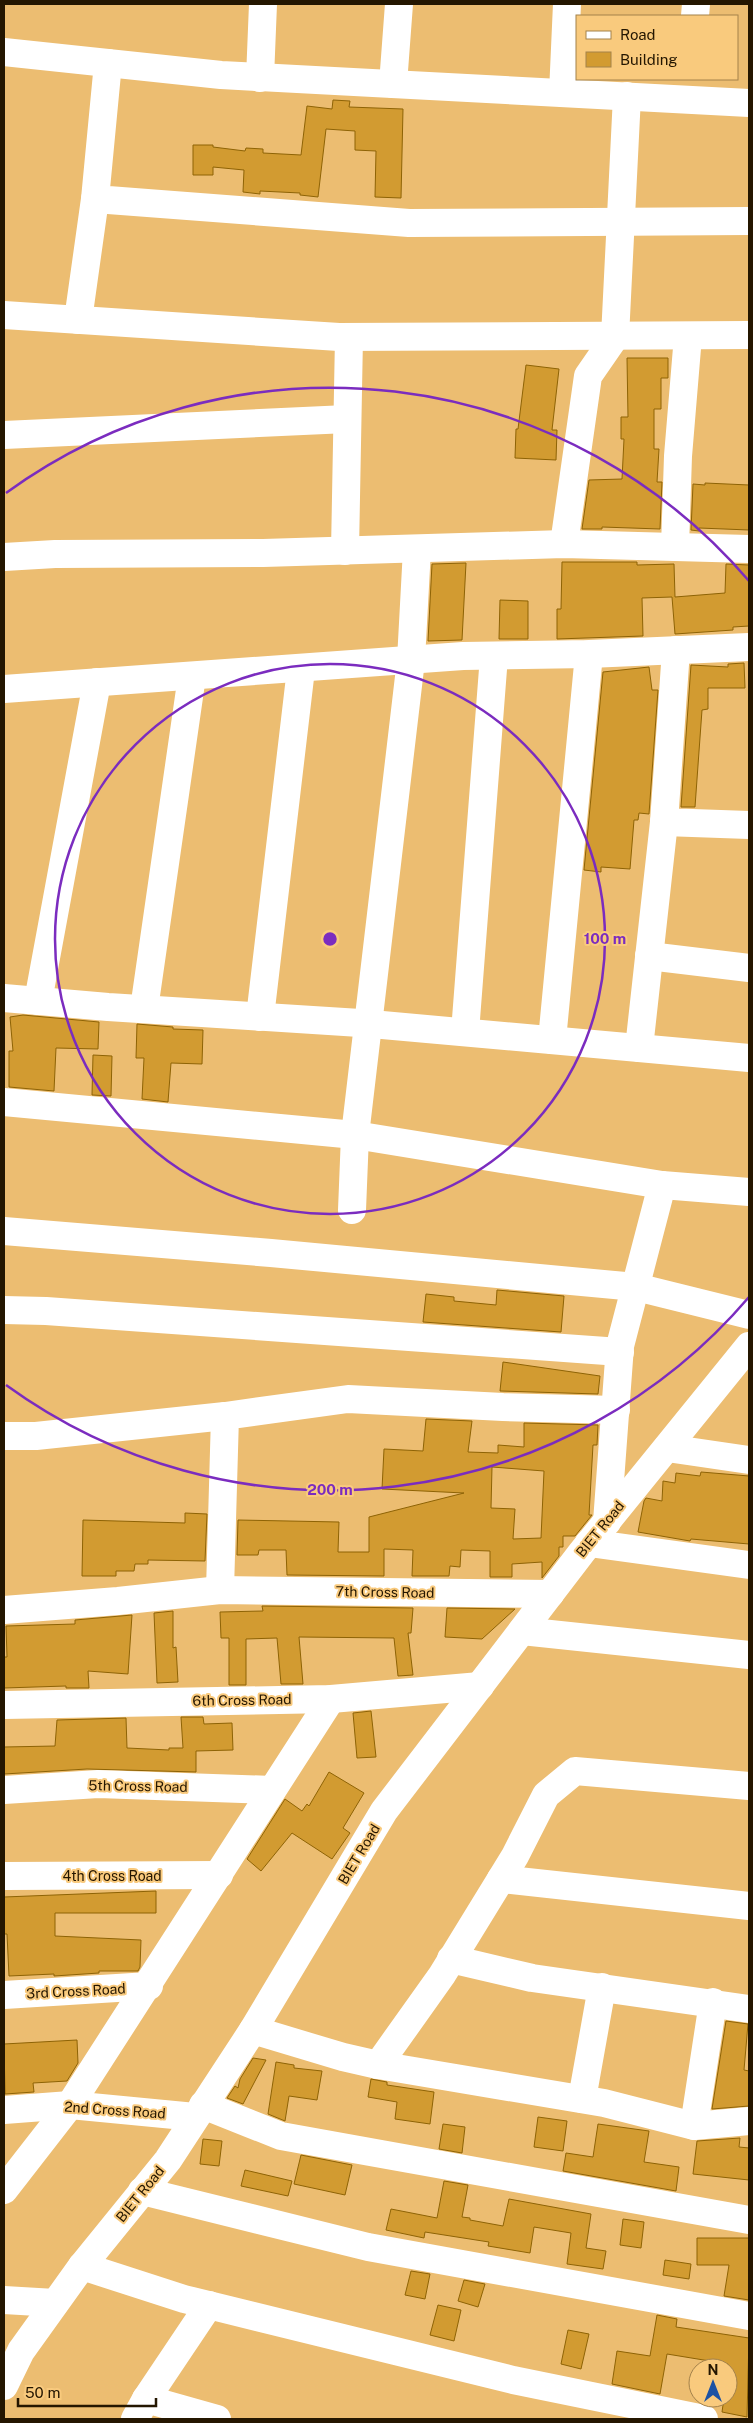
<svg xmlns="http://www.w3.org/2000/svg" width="753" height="2423" font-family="'Public Sans',sans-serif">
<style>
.building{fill:#d29b31;stroke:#8e6305;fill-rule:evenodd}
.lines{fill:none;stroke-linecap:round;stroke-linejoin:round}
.minor{stroke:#fff;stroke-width:28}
.ring{fill:none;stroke:#7b2cbf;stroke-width:2.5}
.labels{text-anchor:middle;stroke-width:4;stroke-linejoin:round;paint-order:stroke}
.street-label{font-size:14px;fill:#241600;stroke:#f9ca7d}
.centre{fill:#7b2cbf;stroke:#f9ca7d;stroke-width:2.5}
.ring-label{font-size:15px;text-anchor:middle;font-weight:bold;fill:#7b2cbf;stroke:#f9ca7d;stroke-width:4;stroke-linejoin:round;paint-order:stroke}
</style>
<rect width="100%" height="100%" fill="#ecbd71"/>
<g class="building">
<polygon points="333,100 350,101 349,107 403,109 401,198 375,197 376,151 355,150 355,131 326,129 318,197 300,195 300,193 260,191 260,194 243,192 244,170 213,167 213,175 193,175 193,145 213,145 213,147 245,151 246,148 263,149 263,153 301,155 307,106 332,109"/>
<polygon points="627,358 668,358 668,378 661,378 661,409 654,409 654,449 659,449 657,482 662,482 660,529 602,527 602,529 582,529 589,480 622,479 624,439 621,439 621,417 628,417"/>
<polygon points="526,365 559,369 552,430 557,430 556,460 515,458 516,429 518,429"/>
<polygon points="705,483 749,485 749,530 699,528 699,531 691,530 693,484 705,485"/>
<polygon points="562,562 637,562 637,565 674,564 675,597 725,593 726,564 749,565 749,626 733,627 733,630 675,634 672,597 642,598 643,636 557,639 557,609 561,609"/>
<polygon points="466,563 462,640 428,641 432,564"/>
<polygon points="500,600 528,601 528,639 499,639"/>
<polygon points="744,663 745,688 708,688 708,709 702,710 695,807 681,807 691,665 728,667 728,664"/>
<polygon points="649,667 652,690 658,690 649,814 639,813 638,820 634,820 630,869 601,867 601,872 584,870 603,672"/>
<polygon points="23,1015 99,1022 98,1049 56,1048 54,1091 9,1087 9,1051 13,1051 10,1017"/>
<polygon points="137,1024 173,1027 173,1029 203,1030 202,1064 171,1063 168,1102 142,1099 144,1058 136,1058"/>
<polygon points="93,1055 112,1056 111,1096 92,1095"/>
<polygon points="497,1290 564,1296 561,1332 423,1322 426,1294 454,1297 454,1301 496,1305"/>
<polygon points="503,1362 600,1376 598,1394 500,1391"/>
<path d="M426,1419l46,2 -4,31 30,1v-8l26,2v-24l74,2 -1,20h-4l-4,70h3l-17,21h-12v11h-4v9l-17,22v-16l-30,2v13h-22v-26l-29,-1 -1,17 -10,-1 -1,10h-37l1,-26 -29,-1v27l-97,-1 -1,-25h-27l-1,5h-21l1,-35 101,2 -1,30h31v-35l95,-24 -82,-4 2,-40 39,2zM492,1467l52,4 -3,67 -28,1 2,-30 -24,-1z"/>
<polygon points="701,1472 749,1476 749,1544 691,1539 690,1541 638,1532 644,1501 646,1498 662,1501 663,1481 675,1483 676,1473 700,1476"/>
<polygon points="185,1513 207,1514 205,1561 148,1560 148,1564 135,1564 134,1571 116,1571 116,1576 82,1576 83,1520 185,1523"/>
<polygon points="262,1606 413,1608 411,1633 408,1633 413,1675 398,1676 394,1638 299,1637 303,1684 281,1684 277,1638 246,1639 246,1685 229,1685 229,1638 221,1638 220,1612 263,1611"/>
<polygon points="447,1608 515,1609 482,1639 445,1637"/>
<polygon points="173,1611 173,1648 176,1647 178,1682 157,1683 154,1613"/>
<polygon points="132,1615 128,1674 88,1671 89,1688 66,1688 66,1686 4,1688 4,1657 7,1657 6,1626 75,1624 75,1620"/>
<polygon points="371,1711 376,1757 357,1758 353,1713"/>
<polygon points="181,1717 203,1717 204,1724 232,1723 233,1750 196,1751 196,1772 87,1769 4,1774 4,1747 55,1746 57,1720 126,1718 127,1748 169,1750 169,1748 183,1748"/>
<polygon points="329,1772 364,1793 343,1828 350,1833 332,1859 292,1833 261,1871 247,1859 285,1799 302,1811 307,1804 309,1806"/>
<polygon points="156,1891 156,1913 55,1913 55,1936 141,1940 140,1967 138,1971 99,1971 99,1973 54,1976 54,1974 9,1976 7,1934 4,1934 4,1897"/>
<polygon points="726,2021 748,2024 744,2070 749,2071 749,2106 712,2109"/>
<polygon points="77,2040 78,2063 67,2081 33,2083 34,2092 5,2094 4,2044"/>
<polygon points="253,2058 266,2060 243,2104 227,2098 235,2086 238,2088 240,2079"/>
<polygon points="276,2062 294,2065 294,2068 322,2071 317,2100 289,2096 285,2121 268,2114"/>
<polygon points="371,2079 387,2082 387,2085 434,2092 430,2124 395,2119 397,2102 368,2097"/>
<polygon points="538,2117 567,2121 563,2151 534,2147"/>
<polygon points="443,2124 465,2127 462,2153 439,2149"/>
<polygon points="598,2124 649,2131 644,2162 679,2167 676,2191 563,2171 566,2153 593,2157"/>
<polygon points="740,2138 739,2147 749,2148 749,2180 693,2174 697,2141"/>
<polygon points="203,2139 222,2141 219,2166 200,2164"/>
<polygon points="301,2155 352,2165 345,2195 294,2184"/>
<polygon points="245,2170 292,2181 288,2196 241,2186"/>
<polygon points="444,2181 468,2185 462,2217 470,2218 470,2220 503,2226 509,2199 591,2214 586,2248 606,2251 603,2269 567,2264 571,2233 534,2227 530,2253 488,2246 489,2242 425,2232 424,2238 386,2230 391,2209 437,2218"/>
<polygon points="623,2219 644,2222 641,2248 620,2245"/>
<polygon points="697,2238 749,2238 749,2300 724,2296 729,2265 697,2265"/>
<polygon points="665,2260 691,2264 689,2279 663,2275"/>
<polygon points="411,2271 430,2274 425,2299 405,2295"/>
<polygon points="464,2280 485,2284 478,2307 458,2301"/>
<polygon points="438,2305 461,2310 454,2341 430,2335"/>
<polygon points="657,2315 677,2319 676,2327 749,2338 747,2417 722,2412 724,2398 728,2398 728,2364 667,2354 660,2394 612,2384 617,2351 650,2356"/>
<polygon points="568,2330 589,2334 581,2369 561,2364"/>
</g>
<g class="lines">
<g class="minor">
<polyline points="695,16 696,4"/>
<polyline points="4,52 221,75 749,103"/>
<polyline points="108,63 95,199 409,223 749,221"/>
<polyline points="260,78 263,4"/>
<polyline points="393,84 399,4"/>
<polyline points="563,93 567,4"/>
<polyline points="4,315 339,337 749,335"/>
<polyline points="78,320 95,199"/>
<polyline points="4,435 347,419"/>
<polyline points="564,544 588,376 615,337 627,96"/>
<polyline points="675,547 678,456 688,336"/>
<polyline points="345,551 349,337"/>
<polyline points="4,557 55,554 263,553 564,544 749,549"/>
<polyline points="676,650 664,822 749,825"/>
<polyline points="4,689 463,656 589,654 749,647"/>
<polyline points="649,956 749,968"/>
<polyline points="4,998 108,1007 360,1023 749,1058"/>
<polyline points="38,1001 97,682"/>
<polyline points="144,1009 192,676"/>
<polyline points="260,1017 301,669"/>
<polyline points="465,1032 494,656"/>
<polyline points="552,1040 589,654"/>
<polyline points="639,1048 664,822"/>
<polyline points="4,1102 355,1135 662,1185 749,1192"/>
<polyline points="352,1210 355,1135 411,660 417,549"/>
<polyline points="4,1231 271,1253 636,1287 749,1315"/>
<polyline points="4,1310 46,1311 620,1352"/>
<polyline points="4,1436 36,1436 225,1416"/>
<polyline points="667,1448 749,1460"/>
<polyline points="607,1522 620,1346 662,1185"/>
<polyline points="589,1543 749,1565"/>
<polyline points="220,1590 225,1416 348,1399 503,1407 616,1410"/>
<polyline points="4,1610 118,1601 220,1590 550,1594"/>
<polyline points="522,1631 749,1655"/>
<polyline points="4,1705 331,1699 480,1686"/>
<polyline points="4,1790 98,1784 272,1790"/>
<polyline points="4,1876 219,1875"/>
<polyline points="501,1879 749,1906"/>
<polyline points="451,1959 532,1978 749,2009"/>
<polyline points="4,1995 149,1986"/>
<polyline points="253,2030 343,2057 378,2065 604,2103 694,2126 749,2121"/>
<polyline points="378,2065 442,1975 515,1856 546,1795 575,1771 749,1786"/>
<polyline points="582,2099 602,1987"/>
<polyline points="203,2105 281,2136 749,2220"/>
<polyline points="4,2110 70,2105 195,2117"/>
<polyline points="694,2126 713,2002"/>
<polyline points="4,2190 70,2105 331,1699"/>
<polyline points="142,2191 368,2247 749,2316"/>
<polyline points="82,2266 184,2299 513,2380 704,2419"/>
<polyline points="4,2300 55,2303"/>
<polyline points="4,2386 21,2351 82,2266 168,2160 253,2030 384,1811 582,1552 749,1346"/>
<polyline points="146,2399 217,2419"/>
<polyline points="135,2419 146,2399 209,2305"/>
</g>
</g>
<g class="ring">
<circle cx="330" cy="939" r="275"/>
<path d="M749 1297A551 551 0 0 1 6 1385M6 493A551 551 0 0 1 749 581"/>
</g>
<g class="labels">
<g class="street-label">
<text transform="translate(600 1529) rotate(-51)" y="5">BIET Road</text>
<text transform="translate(385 1592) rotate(1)" y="5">7th Cross Road</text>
<text transform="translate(242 1700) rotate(-1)" y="5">6th Cross Road</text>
<text transform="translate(138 1786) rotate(1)" y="5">5th Cross Road</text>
<text transform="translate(359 1854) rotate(-59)" y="5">BIET Road</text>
<text x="112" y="1881">4th Cross Road</text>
<text transform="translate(76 1991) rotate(-3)" y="5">3rd Cross Road</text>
<text transform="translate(115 2110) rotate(4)" y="5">2nd Cross Road</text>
<text transform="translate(140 2194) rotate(-51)" y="5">BIET Road</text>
</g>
</g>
<circle cx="330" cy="939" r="8" class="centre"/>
<g class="ring-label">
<text x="605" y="944">100 m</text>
<text x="330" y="1495">200 m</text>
</g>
<rect width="753" height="2423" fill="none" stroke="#241600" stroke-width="10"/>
<rect x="576" y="15" width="162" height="65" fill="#f9ca7d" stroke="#a4824b"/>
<rect x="586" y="31" width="25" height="8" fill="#ffffff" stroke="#a4824b"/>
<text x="620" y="40" font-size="15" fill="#241600">Road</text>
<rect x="586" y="52" width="25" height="15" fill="#d29b31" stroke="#a4824b"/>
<text x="620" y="65" font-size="15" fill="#241600">Building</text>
<g transform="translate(713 2383)"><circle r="24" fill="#f9ca7d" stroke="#a4824b"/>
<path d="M0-4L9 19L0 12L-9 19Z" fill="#1c52a4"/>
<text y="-8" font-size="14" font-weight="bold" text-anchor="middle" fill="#241600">N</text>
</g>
<path d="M18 2398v8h138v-8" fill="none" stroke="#241600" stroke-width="2.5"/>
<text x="25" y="2398" font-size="15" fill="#241600" stroke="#f9ca7d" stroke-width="4" paint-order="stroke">50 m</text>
</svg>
